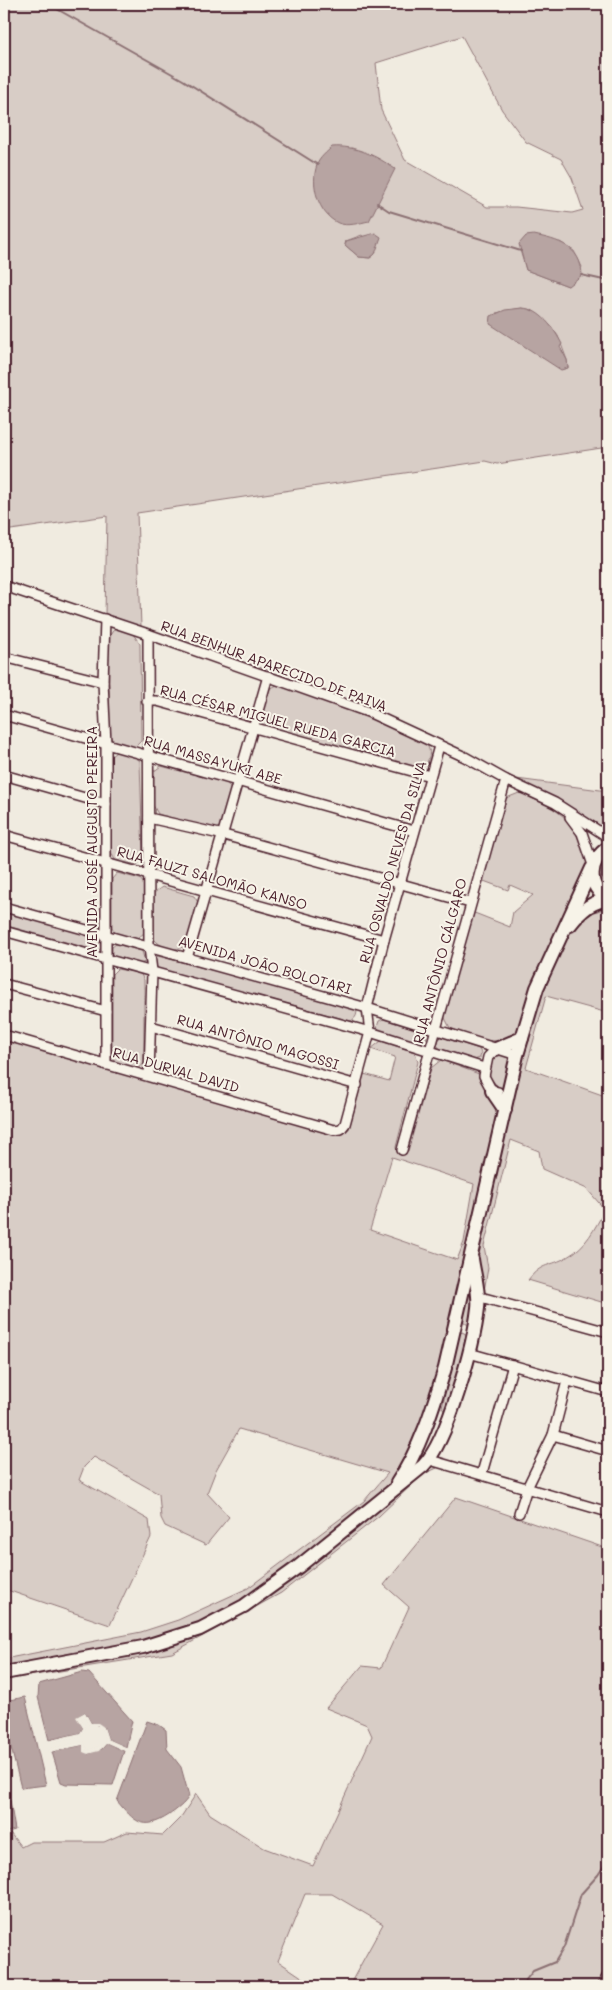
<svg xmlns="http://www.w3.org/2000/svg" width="612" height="1990" font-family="Mali,sans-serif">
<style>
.green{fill:#d8cdc6;stroke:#917678;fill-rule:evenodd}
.water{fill:#b7a4a2;stroke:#8b6f72}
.pier{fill:#f0ebe0}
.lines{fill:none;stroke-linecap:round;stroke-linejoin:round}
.stream{stroke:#8b6f72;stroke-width:2}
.minor-casing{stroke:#4a1f2b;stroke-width:12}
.secondary-casing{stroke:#4a1f2b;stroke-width:16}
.minor{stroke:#f7f3e8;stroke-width:9}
.secondary{stroke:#f7f3e8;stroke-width:12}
.labels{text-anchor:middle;stroke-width:4;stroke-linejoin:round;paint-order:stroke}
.street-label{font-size:14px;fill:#4a1f2b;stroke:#f7f3e8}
</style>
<rect width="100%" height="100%" fill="#f0ebe0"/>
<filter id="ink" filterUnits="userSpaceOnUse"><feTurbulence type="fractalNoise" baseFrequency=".02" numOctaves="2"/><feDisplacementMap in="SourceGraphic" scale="10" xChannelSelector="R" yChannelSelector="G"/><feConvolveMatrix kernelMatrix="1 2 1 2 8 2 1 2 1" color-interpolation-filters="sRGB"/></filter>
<g filter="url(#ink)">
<g class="green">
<path d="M4,4h604v443l-111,17 -12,-3 -348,52 4,114 -36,-13 2,-98 -103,15zM462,36l40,74 24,32 35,17 11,19 11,32 -11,3 -56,-6h-29l-82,-47 -24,-50 -5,-47zM352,148l8,4 -45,33c3,-33 7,-30 37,-37zM362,235l13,19 -5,4 -11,-1 -14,-12 1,-4zM560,242l14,9 8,16 -14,19 -42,-16 -6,-20zM522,308l10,2 19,16 7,10 9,24 1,8 -72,-55z"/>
<polygon points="115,628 133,634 140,644 141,741 134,748 114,743 110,736 108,638"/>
<path d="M279,684l87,32 58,26c8,7 6,14 2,23l-8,3 -154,-42 -4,-5 9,-32z"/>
<polygon points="116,752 134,756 140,761 143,858 137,865 115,860 111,852 110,757"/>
<polygon points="161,766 227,783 232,790 221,827 215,830 158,814 153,805 153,772"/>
<polygon points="509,778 608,791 608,834"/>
<path d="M519,793c47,19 54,25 70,74l-71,168c-29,12 -40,3 -68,-7l-7,-14 29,-102 38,15 3,-15 20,-17 -23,-10 -2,5 -27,-10 23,-81z"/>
<polygon points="608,854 608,894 596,877 601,859"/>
<polygon points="117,873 140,879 144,884 145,932 137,939 116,934 112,927 112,879"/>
<path d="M162,887l32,9 5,8 -11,41c-15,7 -24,5 -35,-7l1,-45z"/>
<path d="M608,907v106l-62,-17 -20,72 82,29v207l-80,-24c14,-18 22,-13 39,-23 20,-11 27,-28 38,-47l-18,-21 -45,-20 -3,-18 -28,-11 -27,106 4,22 -4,23 -8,-33 14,-69 49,-199 24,-52 16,-20z"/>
<polygon points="4,911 99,938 101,948 98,951 4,925"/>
<polygon points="116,944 142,951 145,962 140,964 115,957 112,954 112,947"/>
<path d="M158,956l198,52c2,6 0,10 -5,13l-193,-52 -3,-3v-9z"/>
<polygon points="117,969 140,973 144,980 144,1063 139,1069 117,1063 112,1057 112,974"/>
<polygon points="383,1019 425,1032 427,1035 425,1041 421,1044 380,1030 377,1027 379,1021"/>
<polygon points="442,1037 479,1049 481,1053 480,1058 474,1060 440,1049 437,1045 439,1039"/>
<path d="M4,1040l329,94h9l7,-5 15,-55 25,7 6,-24 -24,-8 10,-8 34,11 3,10 -22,85 1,5 5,1 6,-2 23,-83 10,-8 38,14 14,27 5,18 -54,249 -48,113 -154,123 -71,32 -167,35v-12l137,-27 37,-12 70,-32 116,-87 24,-28 -149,-44 -23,41 -9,23 22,24 -23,28 -41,-19 -4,-8 -2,-24 -65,-37 -10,10 -5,13 70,40 2,17 -41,88 -106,-36zM392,1157l82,27 -10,58 -7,18 -87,-30z"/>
<polygon points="500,1054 512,1060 506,1089 498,1087 489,1076 490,1059 494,1055"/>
<polygon points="473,1275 474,1299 469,1326 462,1320"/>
<polygon points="462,1332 466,1334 464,1353 446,1413 442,1408 458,1336"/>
<polygon points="430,1465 437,1468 422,1475 379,1516 281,1593 172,1653 4,1680 4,1676 201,1632"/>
<polygon points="456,1497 608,1549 608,1968 598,1986 349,1986 383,1924 332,1894 305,1894 278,1961 315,1986 4,1986 4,1833 10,1833 21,1847 31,1842 104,1842 127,1832 163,1835 181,1817 196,1794 210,1814 264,1848 313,1866 372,1736 367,1725 326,1708 362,1666 381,1668 409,1607 384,1585"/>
</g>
<g class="water">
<path d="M332,147c23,-2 45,9 63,22l-26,52c-10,2 -21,6 -31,2 -20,-9 -28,-39 -21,-58 2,-7 10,-13 15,-18z"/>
<polygon points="375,233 381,237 375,254 370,258 359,257 345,245 346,241"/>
<path d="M534,235c24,5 47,11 48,40l-14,11 -42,-16 -7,-26 7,-8z"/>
<path d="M522,308c19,1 32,21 40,36l-2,3 7,13 1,8 -7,2 -71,-46 1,-8 14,-6z"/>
<polygon points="82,1672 89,1673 132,1721 126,1747 108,1739 104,1727 91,1723 85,1712 77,1717 83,1728 80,1733 49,1740 38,1697 39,1684"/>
<polygon points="25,1697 46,1785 21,1788 4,1719 4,1701"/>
<path d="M147,1721l12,4 7,5 1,19 14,18 8,29c-4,8 -13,14 -20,19 -26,17 -35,6 -52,-14z"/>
<polygon points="107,1743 124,1751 113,1785 66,1784 61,1782 52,1752 83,1745 88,1754 102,1749"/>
<polygon points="10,1800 15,1830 4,1833 4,1801"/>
</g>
<polygon class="pier" points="85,1712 91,1723 98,1723 104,1727 108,1739 128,1748 127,1752 107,1743 99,1751 88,1754 83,1752 83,1745 49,1752 51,1749 83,1742 88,1751 103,1745 106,1741 104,1731 97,1725 90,1725 84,1715 80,1718 85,1727 82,1735 49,1742 47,1741 80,1733 83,1728 76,1717"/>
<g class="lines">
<g class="stream">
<polyline points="48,4 183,80 318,165"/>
<polyline points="377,203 389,211 521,251"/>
<polyline points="581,275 608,281"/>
<polyline points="521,1986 533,1971 555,1962 564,1947 581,1894 598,1875 608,1860"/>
</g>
<g class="minor-casing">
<g id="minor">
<polyline points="4,586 148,634 368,712 465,757 506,780 555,803 608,837"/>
<polyline points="105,619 103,682 106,744 106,1065"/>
<polyline points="148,634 149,947 152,971 149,1076"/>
<polyline points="4,657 103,682"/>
<polyline points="147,701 157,701 430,776"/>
<polyline points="4,715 414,831"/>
<polyline points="4,775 106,804"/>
<polyline points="570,817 582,833 593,865"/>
<polyline points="149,818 224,835 470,903"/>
<polyline points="4,835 384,940"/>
<polyline points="4,907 367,1008 517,1055"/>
<polyline points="4,931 370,1032 484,1068"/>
<polyline points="187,958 268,676"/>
<polyline points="4,984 106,1011"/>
<polyline points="151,1026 357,1085"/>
<polyline points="4,1035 334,1130 341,1129 345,1124 370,1032 367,1008 384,940 439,746"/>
<polyline points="496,1049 488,1057 484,1076 492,1091 498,1092"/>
<polyline points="402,1150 506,780"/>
<polyline points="477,1296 608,1332"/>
<polyline points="469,1353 608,1392"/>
<polyline points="553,1435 608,1451"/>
<polyline points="430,1460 608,1512"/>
<polyline points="482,1473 513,1365"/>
<polyline points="519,1513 527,1488 553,1435 567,1381"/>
<polyline points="602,1986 608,1975"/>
</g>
</g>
<g class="secondary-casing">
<g id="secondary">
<path d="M608,848c-19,11 -22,40 0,50"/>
<path d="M570,925c9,-12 22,-25 38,-25"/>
<polyline points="496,1049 522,1038"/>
<polyline points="492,1091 505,1110"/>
<path d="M397,1483c23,-33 36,-76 48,-115l72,-313 20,-67 55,-120"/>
<path d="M4,1673l139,-26 57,-18 44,-23 54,-39 125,-101c25,-25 51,-122 55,-158 2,-15 -4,-34 -6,-49"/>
</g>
</g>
<use href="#minor" class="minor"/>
<use href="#secondary" class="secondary"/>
</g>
</g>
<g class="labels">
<g class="street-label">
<text transform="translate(274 666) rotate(20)" y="5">RUA BENHUR APARECIDO DE PAIVA</text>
<text transform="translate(278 721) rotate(15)" y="5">RUA CÉSAR MIGUEL RUEDA GARCIA</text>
<text transform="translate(213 760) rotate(16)" y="5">RUA MASSAYUKI ABE</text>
<text transform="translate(92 842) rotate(-90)" y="5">AVENIDA JOSÉ AUGUSTO PEREIRA</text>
<text transform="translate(393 862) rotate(-74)" y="5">RUA OSVALDO NEVES DA SILVA</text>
<text transform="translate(212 878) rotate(16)" y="5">RUA FAUZI SALOMÃO KANSO</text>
<text transform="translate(440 961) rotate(-75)" y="5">RUA ANTÔNIO CÁLGARO</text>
<text transform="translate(265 965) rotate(16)" y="5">AVENIDA JOÃO BOLOTARI</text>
<text transform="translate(258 1042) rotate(16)" y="5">RUA ANTÔNIO MAGOSSI</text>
<text transform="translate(176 1070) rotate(16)" y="5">RUA DURVAL DAVID</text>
</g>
</g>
<rect width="612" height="1990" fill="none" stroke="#f7f3e8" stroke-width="20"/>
<rect x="10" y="10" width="592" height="1970" fill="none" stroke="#4a1f2b" stroke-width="2" filter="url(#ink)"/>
</svg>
